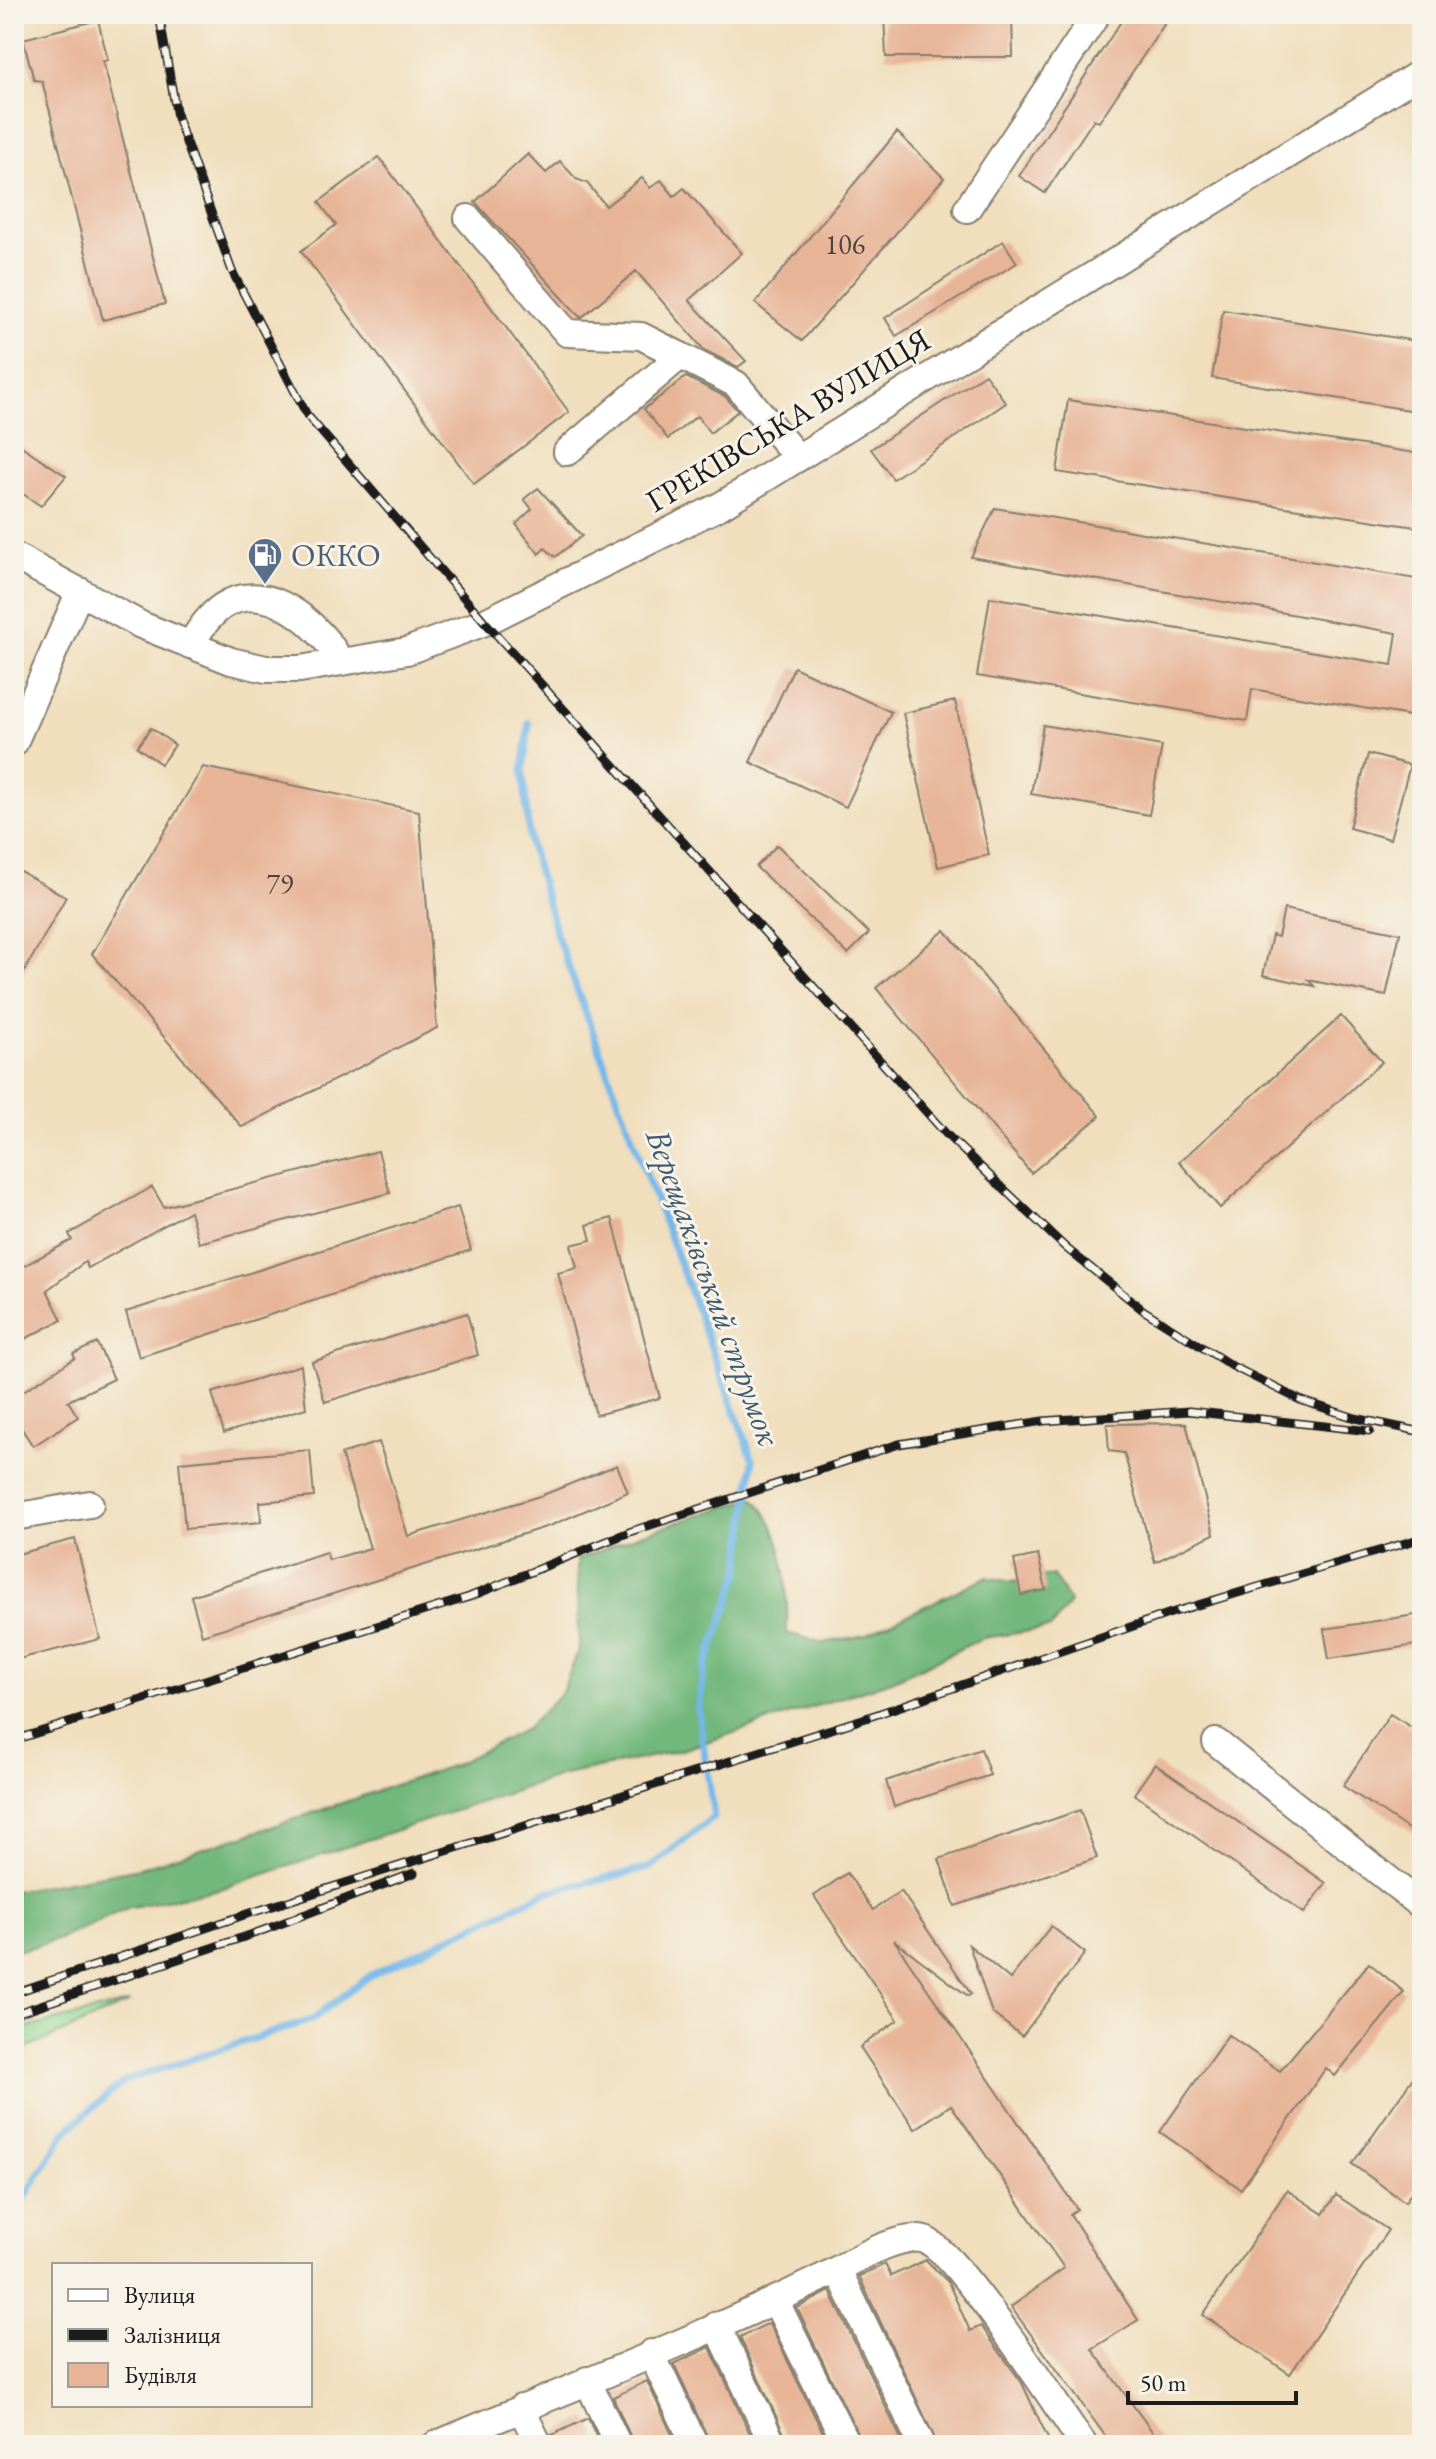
<svg xmlns="http://www.w3.org/2000/svg" width="1436" height="2459" font-family="'EB Garamond',serif">
<style>
.green{fill:#8dd692;stroke:#547957;stroke-width:2}
.forest{fill:#72b77c;stroke:#476a4c;stroke-width:2}
.lines{fill:none;stroke-linecap:round;stroke-linejoin:round}
.stream{stroke:#73b8ea;stroke-width:7}
.building{fill:#e7b497}
.minor-casing{stroke:#867d6c;stroke-width:30}
.minor{stroke:#fff;stroke-width:26}
.rail-casing{stroke:#1c1c1c;stroke-width:9}
.rail{stroke:#f7f3e8;stroke-width:6;stroke-dasharray:18;stroke-linecap:butt}
.labels{text-anchor:middle;stroke-width:6;stroke-linejoin:round;paint-order:stroke}
.number-label{font-size:28px;fill:#4f423b}
.street-label{font-size:32px;fill:#1c1c1c;stroke:#f7f3e8}
.service-label{font-size:32px;fill:#4e5e75;stroke:#f7f3e8;text-anchor:start}
.water-label{font-size:34px;font-style:italic;fill:#3f5a6e;stroke:#f7f3e8}
</style>
<rect width="100%" height="100%" fill="#f7f3e8"/>
<filter id="ink" filterUnits="userSpaceOnUse"><feTurbulence type="fractalNoise" baseFrequency=".0125" numOctaves="2"/><feDisplacementMap in="SourceGraphic" scale="16" xChannelSelector="R" yChannelSelector="G"/><feConvolveMatrix kernelMatrix="1 2 1 2 8 2 1 2 1" color-interpolation-filters="sRGB"/></filter>
<filter id="wash" filterUnits="userSpaceOnUse"><feTurbulence type="fractalNoise" baseFrequency=".006" numOctaves="4" result="noise"/><feDisplacementMap in="SourceGraphic" scale="32" xChannelSelector="R" yChannelSelector="G"/><feGaussianBlur stdDeviation="1.8" result="paint"/><feColorMatrix in="noise" values="0 0 0 0 0 0 0 0 0 0 0 0 0 0 0 0 0 1.4 0 .05"/><feComposite in="paint" operator="in"/></filter>
<g filter="url(#wash)">
<rect width="100%" height="100%" fill="#f0debc"/>
<polygon class="green" points="131,2002 14,2054 14,2031"/>
<path class="forest" d="M753,1498c34,30 35,93 34,135l36,10 42,-8 121,-58 26,5 41,-7 17,28 -19,25 -68,10 -89,42 -212,70 -122,26 -340,113 -93,19 -70,32 -43,12v-61l126,-23 125,-39 189,-64 72,-36 36,-37 17,-43 -2,-89 61,-25z"/>
<g class="lines">
<polyline class="stream" points="14,2215 66,2131 124,2081 311,2020 371,1975 546,1892 649,1868 714,1817 698,1710 705,1668 740,1572 753,1460 557,936 530,844 523,772 529,723"/>
</g>
<g id="blocks">
<g class="building">
<polygon points="884,14 1012,14 1013,57 886,57"/>
<polygon points="1126,14 1171,14 1099,122 1094,119 1045,193 1019,176"/>
<polygon points="98,20 108,60 103,61 165,304 103,320 42,81 34,80 23,39"/>
<polygon points="897,132 944,178 802,341 755,303"/>
<polygon points="528,154 546,173 560,161 576,179 587,183 606,206 642,178 650,188 661,180 674,196 684,188 742,253 689,300 746,361 738,367 704,350 636,271 581,318 475,202"/>
<polygon points="379,157 569,412 474,484 301,251 336,225 319,202"/>
<polygon points="1003,241 1017,263 896,336 885,318"/>
<polygon points="1223,310 1422,342 1422,412 1212,378"/>
<polygon points="985,374 1006,403 893,479 871,449"/>
<polygon points="686,377 726,397 738,411 710,433 697,416 668,439 644,409"/>
<polygon points="1068,400 1422,454 1422,528 1057,472"/>
<polygon points="14,441 66,476 41,506 14,488"/>
<polygon points="538,488 582,536 555,557 545,548 539,554 516,524 532,509 524,499"/>
<polygon points="995,508 1422,580 1422,718 1252,689 1247,721 977,676 990,597 1392,665 1397,633 971,557"/>
<polygon points="794,667 891,712 846,807 750,762"/>
<polygon points="955,701 989,855 938,867 903,713"/>
<polygon points="1043,725 1162,746 1149,815 1031,794"/>
<polygon points="151,728 175,745 161,764 137,747"/>
<polygon points="1368,754 1410,765 1390,839 1349,828"/>
<polygon points="203,767 419,811 437,1028 242,1127 92,954"/>
<polygon points="777,845 869,933 848,954 756,867"/>
<polygon points="14,868 66,897 14,990"/>
<polygon points="1284,909 1400,933 1386,996 1308,980 1314,986 1263,975 1272,935 1278,937"/>
<polygon points="945,930 1100,1116 1031,1173 876,988"/>
<polygon points="1341,1016 1382,1062 1220,1208 1179,1162"/>
<polygon points="378,1151 390,1193 199,1243 190,1211 88,1268 85,1262 47,1290 62,1320 23,1340 18,1329 14,1331 14,1271 72,1240 69,1234 152,1187 164,1207"/>
<polygon points="458,1207 471,1250 139,1357 126,1312"/>
<polygon points="612,1218 660,1398 596,1415 558,1273 577,1268 571,1245 591,1240 587,1225"/>
<polygon points="467,1313 478,1355 325,1402 312,1362"/>
<polygon points="97,1343 114,1379 68,1401 78,1417 33,1446 14,1417 14,1397 75,1358 73,1354"/>
<polygon points="301,1365 306,1408 224,1433 212,1393"/>
<polygon points="1186,1423 1214,1534 1155,1562 1124,1453 1109,1451 1107,1424"/>
<polygon points="379,1442 408,1536 543,1495 617,1465 628,1492 552,1525 202,1635 191,1596 326,1552 329,1560 370,1548 341,1454"/>
<polygon points="310,1450 314,1497 260,1502 261,1522 185,1529 179,1462"/>
<polygon points="75,1539 100,1639 14,1660 14,1555"/>
<polygon points="1038,1555 1046,1590 1021,1595 1014,1560"/>
<polygon points="1422,1614 1422,1644 1329,1659 1324,1629"/>
<polygon points="1390,1714 1422,1734 1422,1838 1343,1786"/>
<polygon points="981,1749 990,1775 894,1807 886,1781"/>
<polygon points="1155,1764 1326,1883 1304,1913 1134,1794"/>
<polygon points="1080,1810 1097,1858 955,1906 939,1859"/>
<polygon points="847,1873 873,1910 901,1891 971,1994 968,1996 894,1940 1077,2209 1070,2214 1138,2320 1092,2349 1162,2445 1112,2445 1011,2307 1064,2268 951,2105 915,2129 860,2047 898,2020 814,1896"/>
<polygon points="1051,1926 1085,1953 1022,2036 992,2013 969,1945 1010,1979"/>
<polygon points="1369,1963 1404,1992 1335,2076 1326,2068 1241,2189 1160,2132 1228,2035 1280,2071"/>
<polygon points="1422,2065 1422,2177 1405,2202 1352,2164"/>
<polygon points="1287,2190 1323,2214 1336,2195 1388,2230 1290,2374 1203,2315"/>
<polygon points="926,2260 948,2282 970,2331 981,2326 1022,2383 1051,2445 938,2445 859,2276 885,2264 891,2276"/>
<polygon points="830,2291 904,2445 863,2445 797,2308"/>
<polygon points="769,2323 829,2445 789,2445 740,2337"/>
<polygon points="710,2347 755,2445 711,2445 674,2364"/>
<polygon points="647,2381 677,2445 634,2445 613,2397"/>
<polygon points="588,2418 600,2445 555,2445 552,2435"/>
</g>
</g>
</g>
<g filter="url(#ink)">
<use href="#blocks" fill-opacity="0" stroke="#867d6c" stroke-width="2"/>
<g class="lines">
<g class="minor-casing">
<g id="minor">
<polyline points="967,209 1097,14"/>
<polyline points="468,218 567,333 641,336 736,384 798,458"/>
<polyline points="567,452 680,356"/>
<polyline points="14,556 141,625 231,661 266,669 300,669 407,651 485,622 720,506 1422,72"/>
<path d="M190,645c9,-14 18,-29 33,-39 44,-29 98,20 118,56"/>
<polyline points="14,743 80,591"/>
<polyline points="14,1517 90,1504"/>
<polyline points="1216,1742 1422,1906"/>
<polyline points="838,2270 922,2445"/>
<polyline points="775,2300 847,2445"/>
<polyline points="717,2325 773,2445"/>
<polyline points="651,2353 695,2445"/>
<polyline points="587,2380 618,2445"/>
<polyline points="521,2408 539,2445"/>
<path d="M435,2445c127,-54 259,-104 384,-166 25,-12 79,-48 106,-39 32,11 133,169 159,205"/>
</g>
</g>
<use href="#minor" class="minor"/>
<g class="rail-casing">
<g id="rail">
<polyline points="159,14 177,117 232,271 307,415 485,622 948,1136 1066,1248 1143,1310 1232,1366 1300,1400 1355,1418 1422,1432"/>
<polyline points="14,1740 469,1597 632,1531 899,1444 1043,1421 1189,1411 1370,1431"/>
<polyline points="14,1993 241,1916 866,1718 1171,1613 1422,1538"/>
<polyline points="14,2014 256,1933 414,1873"/>
</g>
</g>
<use href="#rail" class="rail"/>
</g>
</g>
<defs>
<g id="fuel-pin" transform="scale(1.8)"><path d="M0 17L-7.5 6A9.5 9.5 0 1 1 7.5 6Z" fill="#5c6f8a" stroke="#f7f3e8"/><path d="M-5.5-6h7V0h2V4h1.3V-2.5L3-4.5l.8-.8L6-3V5H2.5V1h-1V6h-7ZM-4.2-4.7v3.2H.2V-4.7Z" fill="#fff"/></g>
</defs>
<g fill-rule="evenodd">
<use href="#fuel-pin" x="265" y="555"/>
</g>
<g class="labels">
<g class="number-label">
<text x="845" y="254">106</text>
<text x="280" y="893">79</text>
</g>
<g class="street-label">
<text transform="translate(788 420) rotate(-31)" y="11">ГРЕКІВСЬКА ВУЛИЦЯ</text>
</g>
<g class="service-label">
<text x="291" y="566">ОККО</text>
</g>
<g class="water-label">
<text transform="translate(714 1287) rotate(70)" y="12">Верещаківський струмок</text>
</g>
</g>
<rect width="1436" height="2459" fill="none" stroke="#f7f3e8" stroke-width="48"/>
<rect x="52" y="2263" width="260" height="144" fill="#f7f3e8" stroke="#9f9d96" stroke-width="2"/>
<rect x="68" y="2289" width="40" height="12" fill="#ffffff" stroke="#9f9d96" stroke-width="2"/>
<text x="124" y="2303" font-size="24" fill="#1c1c1c">Вулиця</text>
<rect x="68" y="2329" width="40" height="12" fill="#1c1c1c" stroke="#9f9d96" stroke-width="2"/>
<text x="124" y="2343" font-size="24" fill="#1c1c1c">Залізниця</text>
<rect x="68" y="2363" width="40" height="24" fill="#e7b497" stroke="#9f9d96" stroke-width="2"/>
<text x="124" y="2383" font-size="24" fill="#1c1c1c">Будівля</text>
<path d="M1128 2391v12h168v-12" fill="none" stroke="#1c1c1c" stroke-width="4"/>
<text x="1140" y="2391" font-size="24" fill="#1c1c1c" stroke="#f7f3e8" stroke-width="6" paint-order="stroke">50 m</text>
</svg>
